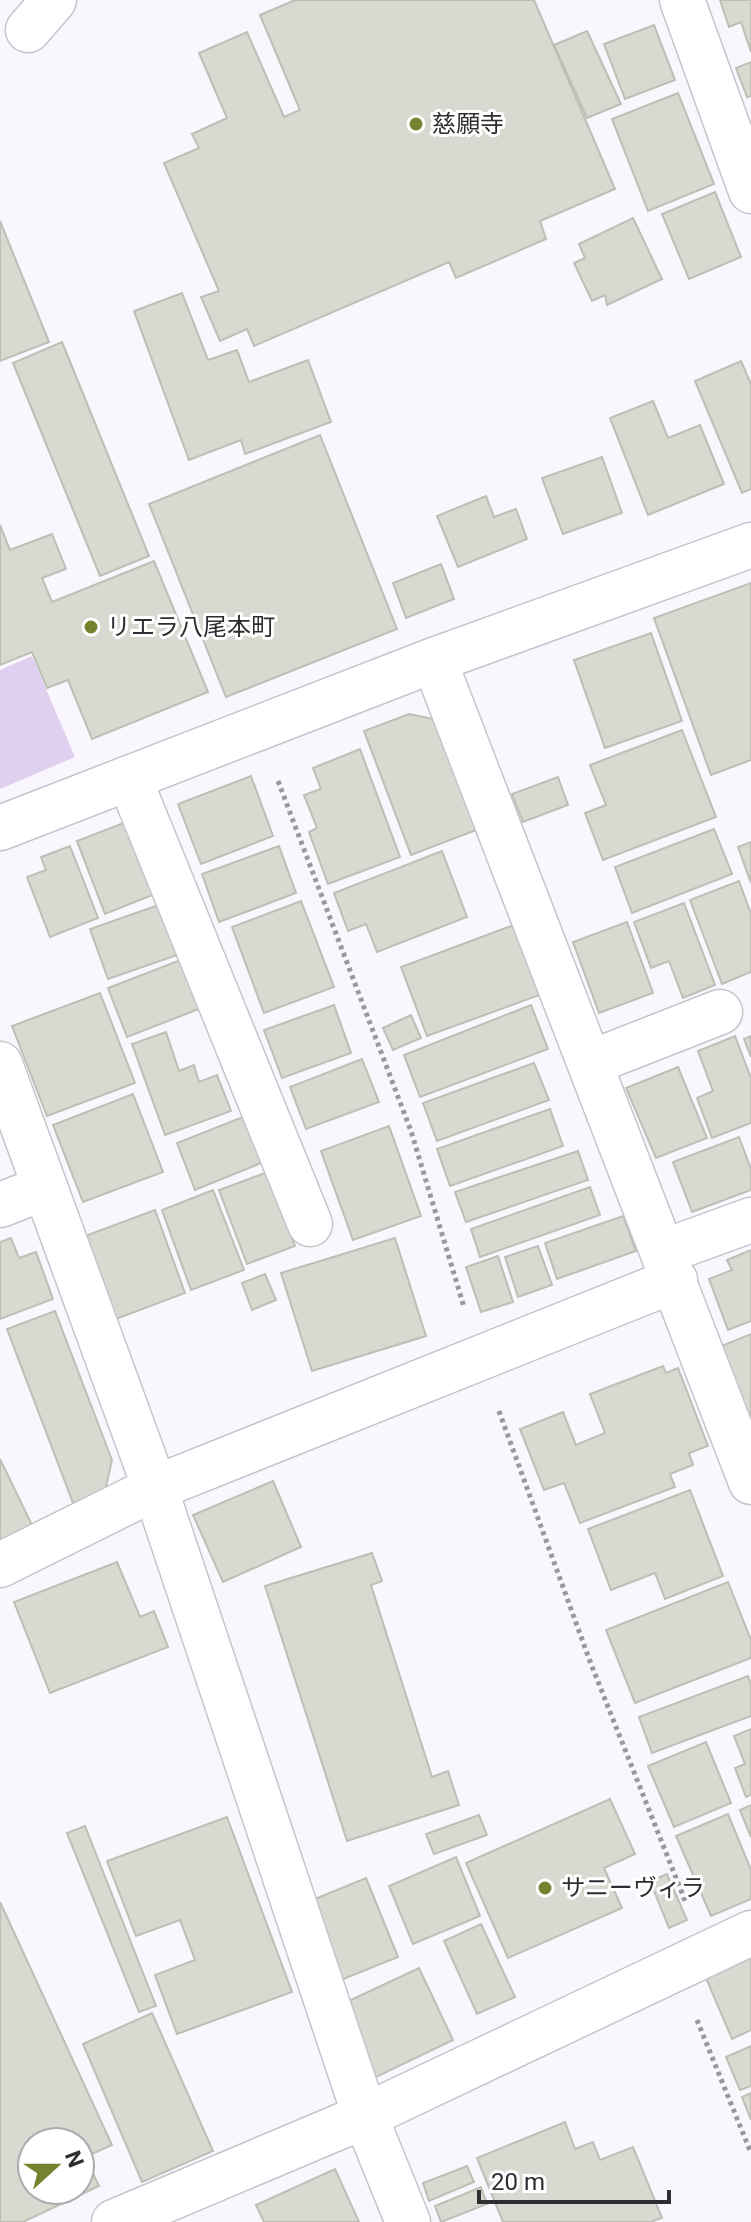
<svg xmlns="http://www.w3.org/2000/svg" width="751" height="2222" font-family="Roboto,'Noto Sans JP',sans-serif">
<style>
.green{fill:#ded0ee}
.building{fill:#d7dad0;stroke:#bdbfb5;stroke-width:2;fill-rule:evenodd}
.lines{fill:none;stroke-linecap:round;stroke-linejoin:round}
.minor-casing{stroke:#c8c3cd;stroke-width:47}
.path{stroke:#9a979d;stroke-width:5;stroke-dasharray:4 4;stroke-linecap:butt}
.minor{stroke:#fff;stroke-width:44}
.poi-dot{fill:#758330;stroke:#fff;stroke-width:3}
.labels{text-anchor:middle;stroke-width:6;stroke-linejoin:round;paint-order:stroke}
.poi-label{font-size:24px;fill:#2f2d31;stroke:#fff;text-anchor:start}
</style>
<rect width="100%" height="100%" fill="#faf6fe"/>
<polygon class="green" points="32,656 75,757 0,789 0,670"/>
<g class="building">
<polygon points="295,0 534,0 615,189 540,221 546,239 456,278 449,262 254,346 247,329 220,341 201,297 219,291 164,163 199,148 192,134 227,118 199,53 247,32 284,117 300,110 260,15"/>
<polygon points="720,0 751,0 751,52 741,22 729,27"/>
<polygon points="654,25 675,80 625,99 604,44"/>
<polygon points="587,31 621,104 587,118 554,45"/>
<polygon points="751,62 751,96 747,97 736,68"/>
<polygon points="678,93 714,184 648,211 612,119"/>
<polygon points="715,192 741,257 689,279 662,214"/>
<polygon points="633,218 662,279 607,305 605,295 592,301 574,263 585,258 579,244"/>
<polygon points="0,221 49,342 0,361"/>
<polygon points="182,293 208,360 237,350 249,382 308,360 331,422 245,454 241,440 189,460 134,311"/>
<polygon points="62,342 149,556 100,576 13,363"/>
<polygon points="741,361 751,384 751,489 742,493 695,381"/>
<polygon points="653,401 668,438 700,425 724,484 648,515 610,418"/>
<polygon points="320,435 397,629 226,697 149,504"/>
<polygon points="602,457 622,513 563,534 542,478"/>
<polygon points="486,496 494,517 516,509 527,539 458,567 437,516"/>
<polygon points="0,525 10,550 52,534 66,569 42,578 52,602 154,561 208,692 92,739 68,680 47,688 32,652 0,665"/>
<polygon points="441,564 454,599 406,618 393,583"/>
<polygon points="751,583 751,760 711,775 654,618"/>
<polygon points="651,633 682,721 605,748 574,660"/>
<polygon points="409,714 438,720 479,829 411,855 364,731"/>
<polygon points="682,730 716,817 603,860 585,813 606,805 590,765"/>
<polygon points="360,749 400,857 328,884 309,832 317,828 304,795 321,789 313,768"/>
<polygon points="251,776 273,836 201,864 178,804"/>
<polygon points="558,777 568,805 523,822 512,794"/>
<polygon points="126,822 155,894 105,914 77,841"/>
<polygon points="714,829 732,874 632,913 615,867"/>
<polygon points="751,842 751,883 738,847"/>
<polygon points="70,846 98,918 50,937 27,877 46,870 41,857"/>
<polygon points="279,846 296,893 219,922 202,874"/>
<polygon points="442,851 467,917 377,952 366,924 348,931 334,893"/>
<polygon points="739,881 751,914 751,972 722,984 690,900"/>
<polygon points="301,901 334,987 264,1013 232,927"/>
<polygon points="167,902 186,952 108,979 90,929"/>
<polygon points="684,903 715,985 683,998 669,961 651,968 634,922"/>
<polygon points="627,922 653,993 599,1013 573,942"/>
<polygon points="519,923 545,993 427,1036 401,967"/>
<polygon points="191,956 209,1005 127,1037 108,988"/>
<polygon points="100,993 135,1083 47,1116 12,1026"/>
<polygon points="334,1005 351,1053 282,1078 264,1030"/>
<polygon points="531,1005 548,1049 420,1097 404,1055"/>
<polygon points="411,1015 421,1038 393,1050 383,1028"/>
<polygon points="166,1032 179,1071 194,1065 199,1082 217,1075 231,1111 165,1135 132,1044"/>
<polygon points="735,1036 751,1078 751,1123 712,1138 697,1098 713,1091 698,1051"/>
<polygon points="751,1036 751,1057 744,1039"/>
<polygon points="362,1059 379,1102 306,1129 290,1087"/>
<polygon points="534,1063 549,1100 437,1141 423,1103"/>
<polygon points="678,1067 707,1138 656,1158 626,1088"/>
<polygon points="133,1094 163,1172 83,1202 53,1125"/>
<polygon points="550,1109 563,1146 450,1186 437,1149"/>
<polygon points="248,1115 266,1161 195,1190 177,1143"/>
<polygon points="389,1126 421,1216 353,1240 321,1151"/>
<polygon points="739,1137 751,1169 751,1190 692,1212 673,1162"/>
<polygon points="578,1151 588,1180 466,1222 455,1192"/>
<polygon points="268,1172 295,1246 247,1264 219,1190"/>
<polygon points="590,1187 600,1215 480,1257 471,1229"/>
<polygon points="213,1190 244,1270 191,1290 162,1210"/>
<polygon points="155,1210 185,1293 116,1319 85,1236"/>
<polygon points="623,1216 636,1251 557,1279 545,1243"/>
<polygon points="11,1238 19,1258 36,1252 53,1299 0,1319 0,1242"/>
<polygon points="395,1238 426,1336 312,1371 281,1273"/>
<polygon points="538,1246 552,1285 518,1297 505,1257"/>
<polygon points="751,1250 751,1321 728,1330 709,1279 732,1270 727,1260"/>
<polygon points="498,1256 513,1302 481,1312 466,1267"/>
<polygon points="265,1274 276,1300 252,1310 242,1283"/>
<polygon points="55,1311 112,1460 105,1491 73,1503 7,1329"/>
<polygon points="751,1334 751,1429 714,1349"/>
<polygon points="663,1366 666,1373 678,1368 708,1446 689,1453 693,1465 670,1474 675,1487 580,1523 564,1483 544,1490 520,1429 563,1412 576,1445 605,1433 590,1394"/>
<polygon points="0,1459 32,1525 0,1541"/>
<polygon points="273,1481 301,1547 223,1582 193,1515"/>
<polygon points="690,1490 723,1576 665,1599 655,1573 611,1590 588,1529"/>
<polygon points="372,1553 382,1581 371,1585 432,1777 448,1771 459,1805 347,1841 265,1586"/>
<polygon points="117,1562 140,1617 154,1611 168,1647 50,1693 14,1602"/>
<polygon points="728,1582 751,1640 751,1658 635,1703 606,1630"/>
<polygon points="748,1676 751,1684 751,1716 652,1753 639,1717"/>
<polygon points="751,1729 751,1795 746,1797 735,1768 745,1764 734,1736"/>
<polygon points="706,1742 731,1803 674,1827 648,1766"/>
<polygon points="610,1799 635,1854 604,1868 622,1908 508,1958 466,1863"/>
<polygon points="751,1805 751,1837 740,1810"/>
<polygon points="728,1814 751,1870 751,1899 711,1916 676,1836"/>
<polygon points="479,1815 487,1835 434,1854 426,1834"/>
<polygon points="227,1817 292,1992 177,2034 155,1975 195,1960 180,1920 136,1936 107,1861"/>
<polygon points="85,1826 156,2006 139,2012 67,1833"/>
<polygon points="456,1857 480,1916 413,1944 389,1886"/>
<polygon points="667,1874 687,1920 669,1928 650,1881"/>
<polygon points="366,1878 398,1957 336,1982 305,1903"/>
<path d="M0,1902l112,243 -27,12 14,29 -76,36h-23zM32,2142h48v48h-48z"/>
<polygon points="481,1924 515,1997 477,2014 444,1941"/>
<polygon points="751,1958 751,2030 732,2039 706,1978"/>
<polygon points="419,1968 453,2040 374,2078 340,2005"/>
<polygon points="152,2013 213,2151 142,2182 83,2044"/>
<polygon points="751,2046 751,2086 740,2090 726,2057"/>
<polygon points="751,2093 751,2120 742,2097"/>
<polygon points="565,2122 575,2149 593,2142 600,2160 633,2147 662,2218 650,2222 503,2222 477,2158"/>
<polygon points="467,2166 474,2182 429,2201 423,2183"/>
<polygon points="335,2169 359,2222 264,2222 256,2205"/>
<polygon points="481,2187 487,2204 441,2222 435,2206"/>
</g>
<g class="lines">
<g class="minor-casing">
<g id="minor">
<polyline points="682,0 751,191"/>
<polyline points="28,30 54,0"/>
<polyline points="434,660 751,1482"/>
<polyline points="129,778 310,1224"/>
<polyline points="0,828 434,660 751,545"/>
<polyline points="590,1063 720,1012"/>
<polyline points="0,1064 155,1488 365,2116 408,2222"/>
<polyline points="0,1205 44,1188"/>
<polyline points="663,1252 751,1220"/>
<polyline points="0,1565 155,1488 675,1280"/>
<polyline points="114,2222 365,2116 751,1933"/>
</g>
</g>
<g class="path">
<polyline points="278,781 411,1131 464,1307"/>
<polyline points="499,1411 591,1664 686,1903"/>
<polyline points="697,2020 751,2153"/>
</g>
<use href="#minor" class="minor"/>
</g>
<g class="poi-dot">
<circle cx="416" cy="124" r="8"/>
<circle cx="91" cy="627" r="8"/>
<circle cx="545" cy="1888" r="8"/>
</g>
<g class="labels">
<g class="poi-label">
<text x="432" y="132">慈願寺</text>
<text x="107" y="635">リエラ八尾本町</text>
<text x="561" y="1896">サニーヴィラ</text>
</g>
</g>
<g transform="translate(56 2166) rotate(69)"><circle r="38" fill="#ffffff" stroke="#acabad" stroke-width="2"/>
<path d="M0-6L14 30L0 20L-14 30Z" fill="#758330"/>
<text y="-12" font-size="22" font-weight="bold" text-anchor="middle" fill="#2f2d31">N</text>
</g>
<path d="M479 2190v12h190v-12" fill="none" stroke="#2f2d31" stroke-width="4"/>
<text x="491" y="2190" font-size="24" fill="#2f2d31" stroke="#ffffff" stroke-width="6" paint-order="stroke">20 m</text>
</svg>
